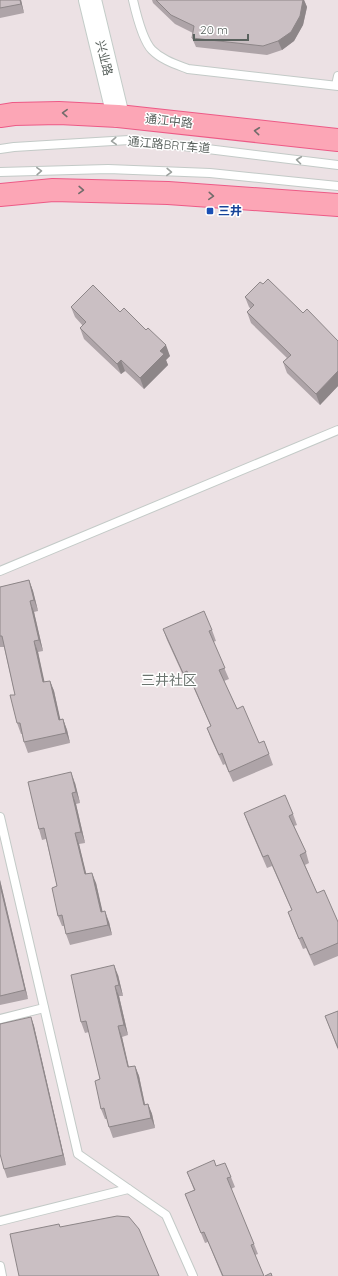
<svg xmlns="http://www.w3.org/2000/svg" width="338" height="1276" font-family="Quicksand,'Noto Sans SC',sans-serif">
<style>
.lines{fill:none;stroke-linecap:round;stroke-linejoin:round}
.lane-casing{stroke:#c3cac7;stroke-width:10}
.secondary-casing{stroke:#c3ccc8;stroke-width:24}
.primary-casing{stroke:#ed5a86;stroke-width:24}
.lane{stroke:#fff;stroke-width:8}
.secondary{stroke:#fff;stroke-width:22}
.primary{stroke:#fca6b6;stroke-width:22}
.wall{fill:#aea4a8}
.shaded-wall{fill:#8d8688}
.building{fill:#cabfc3;stroke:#8d8688}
.oneway{stroke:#726c6b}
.oneway2{stroke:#9ca19e}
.transit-dot{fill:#1a4fb4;stroke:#fff;stroke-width:1.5}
.labels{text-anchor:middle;stroke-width:3;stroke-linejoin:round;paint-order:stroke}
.street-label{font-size:12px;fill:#5a625e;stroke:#fff}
.transit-label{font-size:12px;font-weight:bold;fill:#164399;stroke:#fff;text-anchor:start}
.quarter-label{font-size:14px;fill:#6b746f;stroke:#fff}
</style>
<rect width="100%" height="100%" fill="#ece1e4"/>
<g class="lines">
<g class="lane-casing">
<g id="lane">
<path d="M133,0c3,13 10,41 19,50 10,10 23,14 36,19l150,17"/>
<polyline points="336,85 338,76"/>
<polyline points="0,149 14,147 129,140 159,143 338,165"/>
<polyline points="0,172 108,169 210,173 338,186"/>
<polyline points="0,571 338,430"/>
<polyline points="0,817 78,1154 166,1215 193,1276"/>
<polyline points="0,1019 44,1008"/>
<polyline points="0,1221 128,1189"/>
<polyline points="0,1266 2,1276"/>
</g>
</g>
<g class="secondary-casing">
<polyline id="secondary" points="90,0 118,116"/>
</g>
<g class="primary-casing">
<g id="primary">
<polyline points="0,116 14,114 59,113 118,116 338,140"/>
<polyline points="0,195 53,190 168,193 338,205"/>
</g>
</g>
<use href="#lane" class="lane"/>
<use href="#secondary" class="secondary"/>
<use href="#primary" class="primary"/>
</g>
<g class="wall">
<polygon points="0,0 21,0 24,13 0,18"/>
<polygon points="152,0 304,0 307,7 303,25 294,41 282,50 267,55 196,47 192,38 193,33 175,24 153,3"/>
<polygon points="263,284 303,313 338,341 338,386 320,405 287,373 283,362 287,358 251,323 247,312 251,309 249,307 245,297"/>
<polygon points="71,307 120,312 170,356 166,360 168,365 144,389 125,371 121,374 84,339 80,328 83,326 75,317"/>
<polygon points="29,580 33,591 38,611 34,612 43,651 38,652 44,682 50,681 54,691 60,720 63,719 67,730 70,743 28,753 24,742 22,734 21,734 17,723 15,695 4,647 0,647 0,587"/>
<polygon points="163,629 212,630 216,641 213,642 229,679 224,681 237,709 259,743 269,754 273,765 233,782 225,764 223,765 211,739 207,728 211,727 191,682 187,684 167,640"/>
<polygon points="75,783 80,803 76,804 85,843 79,844 86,874 96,883 102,911 109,922 112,935 70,945 66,934 64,926 62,926 58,916 57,886 46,839 42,840 39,829"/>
<polygon points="244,813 293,814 297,825 294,826 306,852 309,863 305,865 317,893 338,922 338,956 314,966 306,948 303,949 292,923 288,912 292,911 272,866 267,868 248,824"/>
<polygon points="0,880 28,999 0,1005"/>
<polygon points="118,975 123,996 119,996 128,1035 122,1037 129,1067 135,1066 139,1076 145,1104 148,1104 152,1114 155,1128 113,1138 109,1127 107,1119 105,1119 101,1109 100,1079 89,1032 85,1033 81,1022"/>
<polygon points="338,1011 338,1050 325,1016"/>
<polygon points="31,1017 34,1026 66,1165 7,1178 4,1169"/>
<polygon points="216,1166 231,1177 235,1187 231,1189 254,1244 258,1254 255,1255 264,1276 222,1276 208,1242 205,1243 185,1194 194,1190 187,1172"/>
</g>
<g class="shaded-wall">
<polygon points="20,0 21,0 24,13 21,4"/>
<polygon points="303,0 304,0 307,7 303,25 294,41 282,50 278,41"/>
<polygon points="166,345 170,356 166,360 168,365 144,389 140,378 160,351"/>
<polygon points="121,360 125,371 121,374 117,364"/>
<polygon points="338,371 338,386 320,405 316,394"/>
<polygon points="29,580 33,591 38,611 34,600"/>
<polygon points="30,601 34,612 43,651 39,640"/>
<polygon points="34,641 38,652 47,693 43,682"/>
<polygon points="50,681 54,691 63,731 59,720"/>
<polygon points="63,719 67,730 70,743 66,733"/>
<polygon points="71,772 75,783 80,803 76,792"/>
<polygon points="72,793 76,804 85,843 81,832"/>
<polygon points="75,833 79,844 89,885 85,874"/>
<polygon points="92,873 96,883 105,922 101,912"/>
<polygon points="0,880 28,999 25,990 0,885"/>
<polygon points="105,911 109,922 112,935 108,925"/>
<polygon points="114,965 118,975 123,996 119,985"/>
<polygon points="115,986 119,996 128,1035 124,1025"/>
<polygon points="31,1017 34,1026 66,1165 63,1155"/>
<polygon points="118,1026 122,1037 131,1078 128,1067"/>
<polygon points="135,1066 139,1076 147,1115 144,1105"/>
<polygon points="148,1104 152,1114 155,1128 151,1118"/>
</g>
<g class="building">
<polygon points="0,0 20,0 21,4 0,8"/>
<polygon points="156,0 303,0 300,16 291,32 278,41 263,46 192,38 194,26 171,15"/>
<polygon points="268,279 303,313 307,309 338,341 338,371 316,394 283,362 291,355 247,312 254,305 245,297 260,282 263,284"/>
<polygon points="93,285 120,312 124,308 146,330 148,328 166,345 160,351 164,354 140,378 121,360 117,364 80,328 86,322 71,307"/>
<polygon points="29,580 34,600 30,601 39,640 34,641 43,682 50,681 59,720 63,719 66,733 24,742 20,723 17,723 10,695 15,695 2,636 0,636 0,587"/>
<polygon points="204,611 212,630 209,631 225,668 219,670 237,709 243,706 259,743 264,741 269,754 229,772 222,753 219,755 207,728 211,726 187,671 183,673 163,629"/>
<polygon points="71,772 76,792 72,793 81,832 75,833 85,874 92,873 101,912 105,911 108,925 66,934 62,915 58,916 52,888 57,886 44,828 39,829 28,782"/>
<polygon points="285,795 293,814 289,816 306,852 300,855 317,893 324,890 338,922 338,943 310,955 302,937 299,939 288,912 292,910 268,855 263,857 244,813"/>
<polygon points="0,885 25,990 0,996"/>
<polygon points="114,965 119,985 115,986 124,1025 118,1026 128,1067 135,1066 144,1105 148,1104 151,1118 109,1127 104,1108 101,1109 95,1081 100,1079 86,1021 81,1022 71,975"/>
<polygon points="338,1011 338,1048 325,1016"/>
<polygon points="31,1017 63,1155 4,1169 0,1154 0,1024"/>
<polygon points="214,1160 216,1166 225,1163 231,1177 227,1178 254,1244 251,1245 264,1276 223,1276 204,1232 201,1233 185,1194 195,1190 187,1172"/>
<polygon points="117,1216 129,1217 139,1229 159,1276 19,1276 10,1234 59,1224 60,1227"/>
<polygon points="271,1273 272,1276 265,1276"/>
</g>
<defs><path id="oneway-chevron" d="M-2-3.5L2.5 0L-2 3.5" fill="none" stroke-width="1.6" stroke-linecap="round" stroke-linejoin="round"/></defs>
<g class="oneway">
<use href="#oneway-chevron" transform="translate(65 113) rotate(-178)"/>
<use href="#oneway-chevron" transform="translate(257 131) rotate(-174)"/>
<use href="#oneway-chevron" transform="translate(81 190) rotate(2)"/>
<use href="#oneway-chevron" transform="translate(211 196) rotate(4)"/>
</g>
<g class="oneway2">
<use href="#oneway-chevron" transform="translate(114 141) rotate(177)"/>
<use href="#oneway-chevron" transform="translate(299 160) rotate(-173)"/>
<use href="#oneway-chevron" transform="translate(39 171) rotate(-2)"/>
<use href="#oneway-chevron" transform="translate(169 172) rotate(2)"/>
</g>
<rect class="transit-dot" x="206" y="207" width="8" height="8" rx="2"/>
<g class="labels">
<g class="street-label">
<text transform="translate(104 58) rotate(76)" y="4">兴业路</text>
<text transform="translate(169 121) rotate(6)" y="4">通江中路</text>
<text transform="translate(169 145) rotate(5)" y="4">通江路BRT车道</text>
</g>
<g class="transit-label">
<text x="218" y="215">三井</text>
</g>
<g class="quarter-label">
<text x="169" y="685">三井社区</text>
</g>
</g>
<path d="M194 34v6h54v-6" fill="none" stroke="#5a625e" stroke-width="2"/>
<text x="200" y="34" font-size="12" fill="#5a625e" stroke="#ffffff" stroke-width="3" paint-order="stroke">20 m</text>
</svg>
